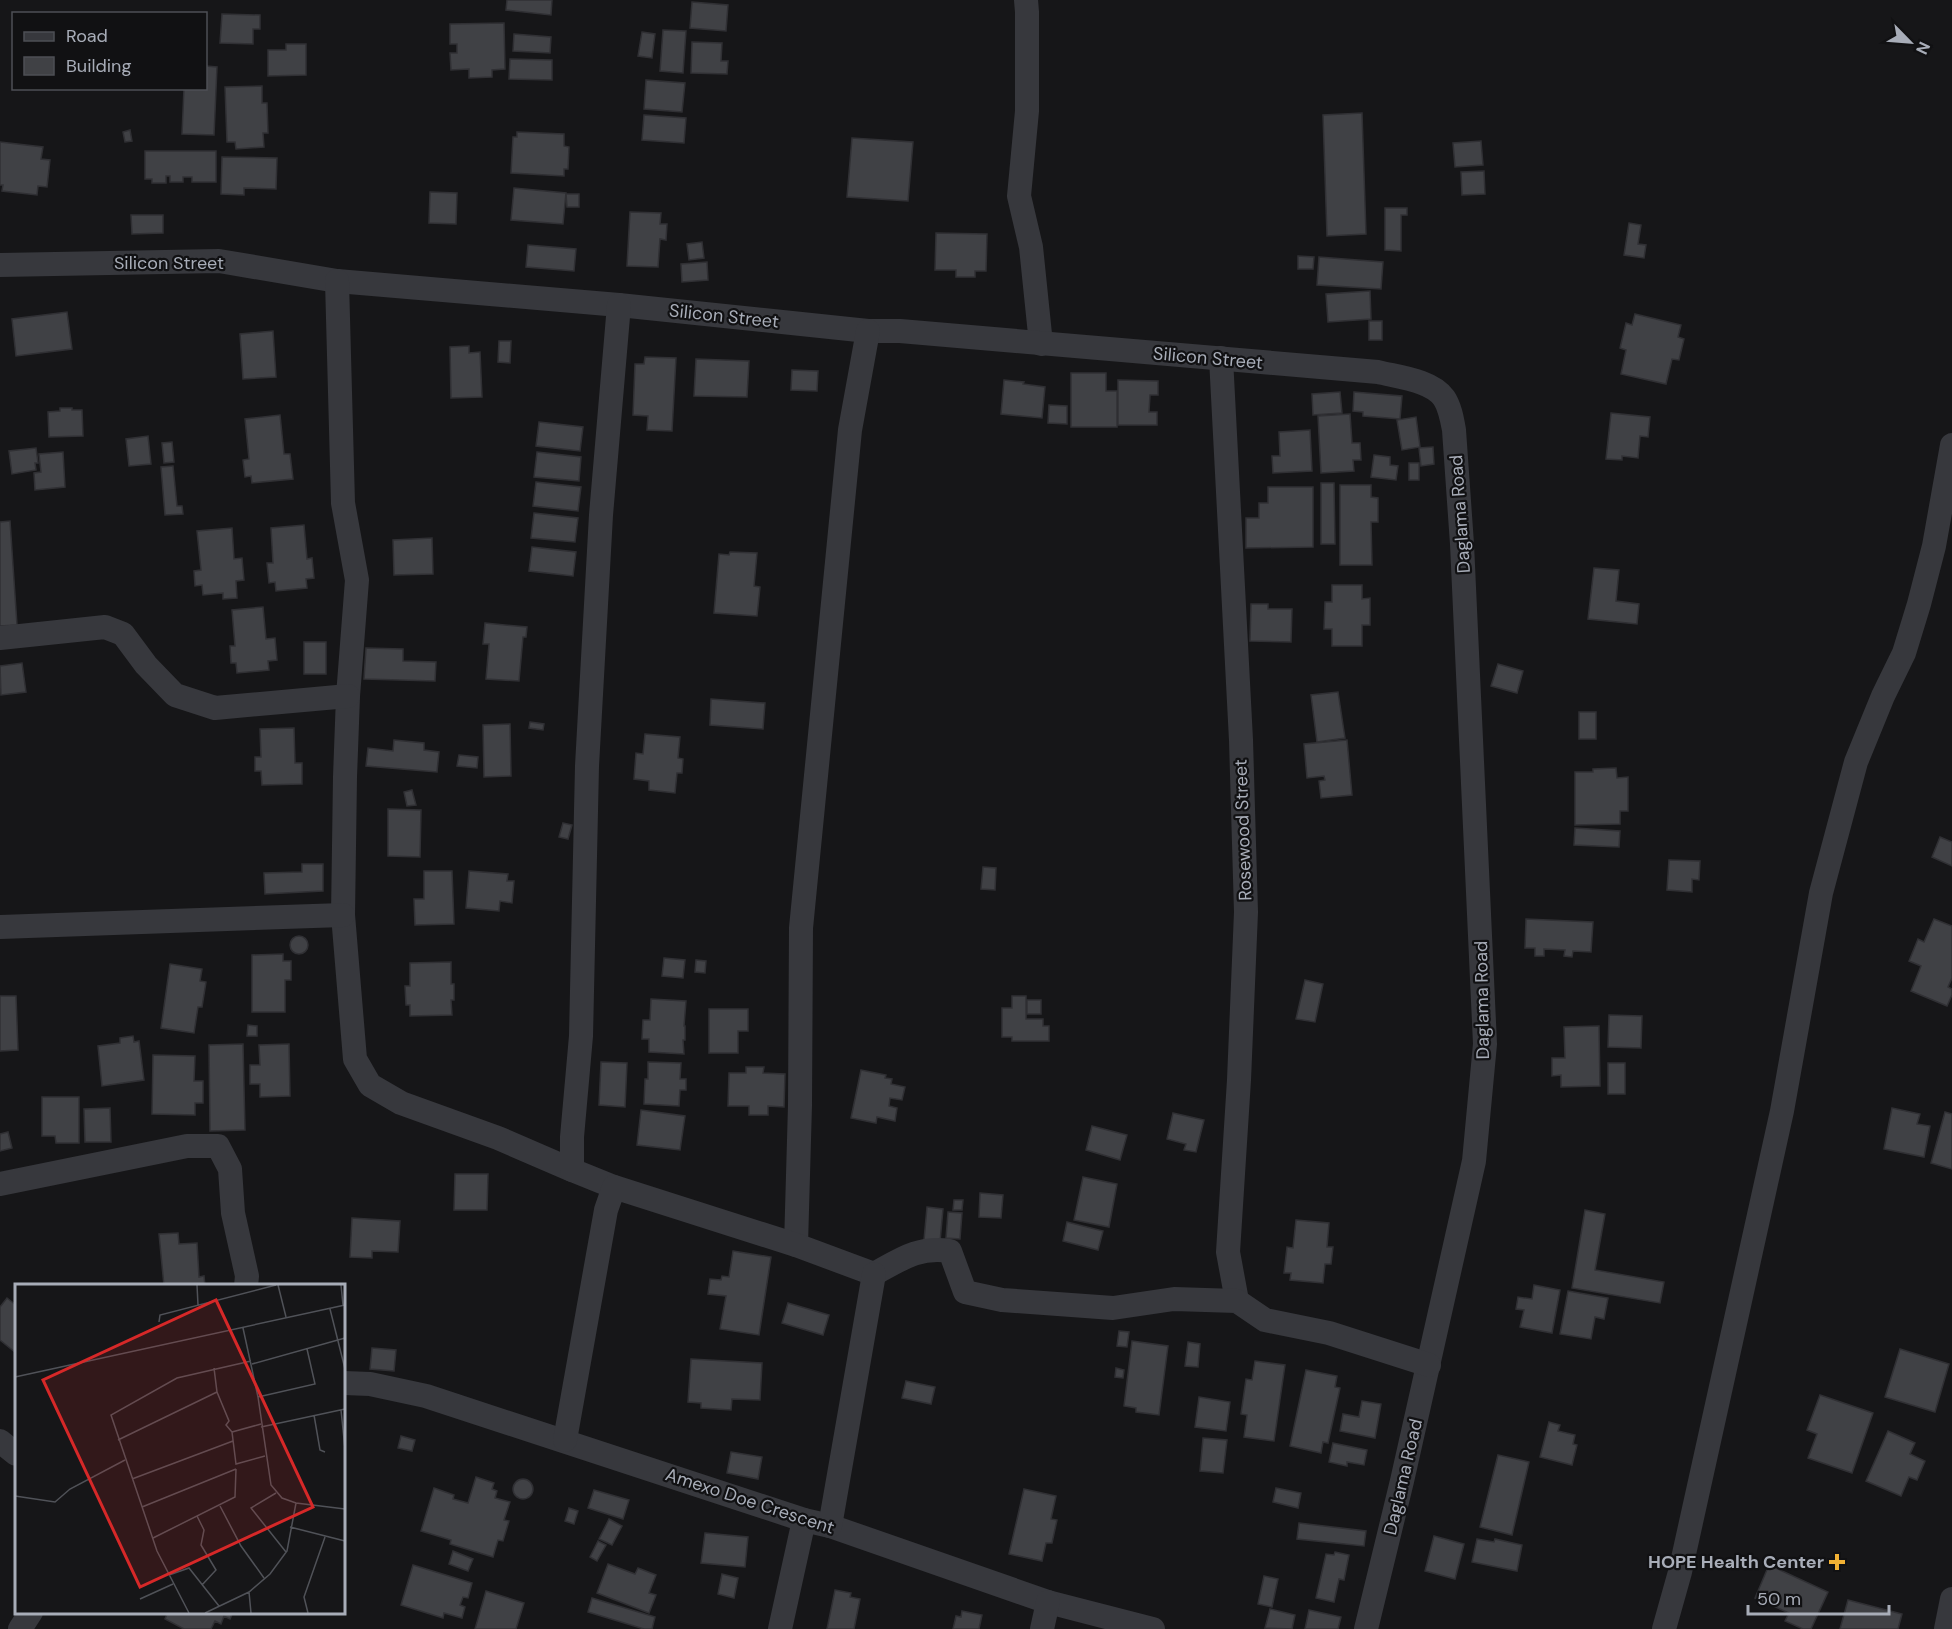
<svg xmlns="http://www.w3.org/2000/svg" width="1952" height="1629" font-family="'DM Sans',sans-serif">
<style>
.building{fill:#404145;stroke:#303034;stroke-width:1.5}
.lines{fill:none;stroke-linecap:round;stroke-linejoin:round}
.minor{stroke:#37383d;stroke-width:24}
.poi-dot{fill:#f2b134;stroke:#111113;stroke-width:2}
.labels{text-anchor:middle;stroke-width:4.5;stroke-linejoin:round;paint-order:stroke}
.street-label{font-size:18px;fill:#a8adb8;stroke:#111113}
.poi-label{font-size:18px;font-weight:bold;fill:#a8adb8;stroke:#111113;text-anchor:end}
.inset-road{fill:none;stroke:#505258;stroke-width:1.5}
.view{fill:#d62828;fill-opacity:0.15;stroke:#d62828;stroke-width:3}
.inset-edge{fill:none;stroke:#a8adb8;stroke-width:3}
</style>
<rect width="100%" height="100%" fill="#161618"/>
<g class="building">
<polygon points="507,0 552,0 551,15 506,10"/>
<polygon points="692,2 728,5 726,31 690,28"/>
<polygon points="222,14 260,15 260,29 253,29 253,44 220,43"/>
<polygon points="504,23 505,69 492,70 492,77 469,78 469,69 451,70 450,53 457,53 457,44 450,44 450,24"/>
<polygon points="663,30 686,31 683,73 660,71"/>
<polygon points="642,32 655,34 652,58 638,56"/>
<polygon points="514,34 551,37 550,53 513,51"/>
<polygon points="692,42 722,43 721,61 728,61 727,74 691,73"/>
<polygon points="286,44 306,44 306,75 268,76 268,50 286,50"/>
<polygon points="510,59 552,60 552,80 509,79"/>
<polygon points="206,66 217,67 214,135 182,134 184,88 206,88"/>
<polygon points="646,80 685,83 682,112 644,109"/>
<polygon points="262,86 262,103 267,103 268,133 263,133 264,147 236,149 235,142 227,142 225,87"/>
<polygon points="1362,113 1366,234 1327,236 1323,115"/>
<polygon points="644,115 686,118 684,143 642,140"/>
<polygon points="130,130 132,141 125,142 123,132"/>
<polygon points="517,132 564,134 564,146 569,147 568,169 564,169 564,176 511,173 513,137 517,137"/>
<polygon points="852,138 913,142 908,201 847,197"/>
<polygon points="1481,141 1483,165 1455,167 1453,143"/>
<polygon points="0,142 43,147 41,159 50,160 47,187 38,186 37,195 2,191 3,185 0,185"/>
<polygon points="145,151 216,151 216,182 192,182 192,177 183,177 183,182 170,182 170,176 166,176 166,183 152,183 152,179 145,179"/>
<polygon points="222,157 277,158 276,189 244,188 244,195 221,194"/>
<polygon points="1484,171 1485,194 1462,195 1461,172"/>
<polygon points="514,188 566,193 563,224 511,220"/>
<polygon points="430,192 457,193 456,224 429,223"/>
<polygon points="566,194 579,194 579,207 567,207"/>
<polygon points="1385,208 1407,208 1407,215 1401,215 1401,251 1385,250"/>
<polygon points="630,212 661,213 660,224 667,224 666,240 660,239 658,267 627,266"/>
<polygon points="131,215 163,215 163,233 132,234"/>
<polygon points="1629,223 1641,225 1638,244 1646,245 1644,258 1624,255"/>
<polygon points="936,233 987,234 986,271 975,271 975,277 956,277 956,270 935,270"/>
<polygon points="702,242 704,258 689,260 687,244"/>
<polygon points="528,245 576,249 574,271 526,267"/>
<polygon points="1298,256 1314,257 1313,269 1298,269"/>
<polygon points="1319,257 1383,262 1381,289 1317,285"/>
<polygon points="707,262 708,280 682,282 681,264"/>
<polygon points="1370,291 1371,319 1328,322 1326,294"/>
<polygon points="67,312 72,349 16,356 12,319"/>
<polygon points="1635,314 1681,325 1678,337 1684,339 1679,360 1672,359 1666,384 1621,374 1626,350 1620,348 1626,323 1632,325"/>
<rect x="1369" y="321" width="13" height="19"/>
<polygon points="273,331 276,377 243,379 240,334"/>
<polygon points="499,341 511,341 510,363 498,362"/>
<polygon points="469,346 469,353 480,352 482,397 451,398 450,347"/>
<polygon points="645,357 676,358 672,431 647,430 648,416 633,415 635,364 644,364"/>
<polygon points="696,359 749,361 747,397 694,396"/>
<polygon points="792,370 818,371 817,391 791,390"/>
<polygon points="1071,373 1106,373 1106,391 1117,391 1117,427 1071,427"/>
<polygon points="1004,380 1024,382 1023,384 1045,387 1042,418 1001,414"/>
<polygon points="1118,380 1158,381 1158,395 1150,395 1149,412 1157,412 1157,425 1118,425"/>
<polygon points="1340,392 1342,413 1313,415 1312,394"/>
<polygon points="1354,392 1402,396 1400,419 1363,416 1363,412 1353,411"/>
<polygon points="1049,405 1067,406 1067,424 1048,423"/>
<polygon points="60,408 72,408 72,410 82,410 83,436 49,437 48,412 60,411"/>
<polygon points="1611,413 1650,417 1648,437 1640,436 1638,458 1622,456 1622,460 1606,459"/>
<polygon points="1350,414 1352,443 1360,443 1361,460 1353,460 1354,471 1321,473 1318,416"/>
<polygon points="280,415 284,454 290,454 293,479 252,483 251,476 245,477 243,460 249,459 245,419"/>
<polygon points="1416,417 1420,447 1402,450 1397,420"/>
<polygon points="539,422 583,427 580,451 536,446"/>
<polygon points="1310,430 1312,471 1273,473 1272,456 1280,456 1279,432"/>
<polygon points="148,436 151,464 129,466 126,439"/>
<polygon points="172,442 174,462 164,463 162,443"/>
<polygon points="1433,447 1434,464 1421,466 1419,448"/>
<polygon points="36,448 38,463 35,463 36,470 12,474 9,451"/>
<polygon points="63,452 65,487 35,490 34,473 41,472 39,454"/>
<polygon points="537,452 581,457 579,481 534,477"/>
<polygon points="1374,455 1390,457 1390,465 1398,466 1396,480 1371,477"/>
<rect x="1409" y="463" width="10" height="17"/>
<polygon points="173,466 177,506 182,506 183,514 165,515 161,467"/>
<polygon points="536,482 581,487 578,511 533,506"/>
<polygon points="1321,483 1334,483 1335,544 1321,544"/>
<polygon points="1340,485 1371,485 1371,497 1378,498 1378,522 1371,522 1372,565 1340,565"/>
<polygon points="1268,487 1313,487 1313,547 1246,548 1246,518 1259,518 1259,503 1268,503"/>
<polygon points="534,513 578,518 575,542 531,538"/>
<polygon points="10,521 17,625 0,626 0,522"/>
<polygon points="304,525 307,559 312,558 314,578 306,579 307,588 276,591 275,582 269,583 267,563 273,563 271,528"/>
<polygon points="232,528 234,559 242,558 244,580 236,581 237,598 223,599 223,593 203,595 202,585 195,586 194,571 201,570 197,531"/>
<polygon points="432,538 433,574 394,575 393,540"/>
<polygon points="532,547 576,552 573,576 529,571"/>
<polygon points="730,552 757,553 754,586 760,587 757,616 714,613 719,554 729,555"/>
<polygon points="1594,568 1619,570 1616,601 1639,604 1637,624 1588,619"/>
<polygon points="1332,585 1362,585 1362,599 1370,598 1370,625 1362,625 1362,646 1332,646 1332,629 1324,629 1325,602 1332,602"/>
<polygon points="1251,604 1268,604 1268,609 1292,609 1291,642 1250,641"/>
<polygon points="263,607 266,639 275,638 277,660 268,661 269,670 237,673 236,663 231,663 230,646 235,646 232,610"/>
<polygon points="485,623 527,627 526,637 523,637 519,681 486,679 489,644 483,644"/>
<rect x="304" y="642" width="22" height="32"/>
<polygon points="366,648 403,649 403,661 436,662 435,681 364,679"/>
<polygon points="22,663 26,692 1,695 0,666"/>
<polygon points="1498,664 1523,671 1517,693 1491,686"/>
<polygon points="1338,692 1345,738 1317,742 1311,695"/>
<polygon points="711,699 765,703 763,729 710,725"/>
<rect x="1579" y="712" width="17" height="27"/>
<polygon points="530,722 544,724 543,730 529,728"/>
<polygon points="510,724 511,776 484,777 483,725"/>
<polygon points="294,728 295,763 302,763 302,784 262,785 261,771 255,771 255,757 261,757 260,729"/>
<polygon points="645,734 680,737 678,758 683,759 682,773 677,773 675,793 649,790 649,781 634,779 636,753 643,754"/>
<polygon points="394,740 424,743 424,750 439,752 437,772 366,766 368,748 393,751"/>
<polygon points="1347,740 1352,795 1321,798 1319,781 1325,780 1324,776 1307,778 1304,744"/>
<polygon points="459,755 478,757 477,768 457,766"/>
<polygon points="1616,768 1617,778 1628,777 1628,811 1620,811 1620,824 1575,825 1575,772 1593,772 1593,769"/>
<polygon points="412,790 416,805 407,806 404,792"/>
<polygon points="388,809 421,810 420,857 388,856"/>
<polygon points="563,823 572,825 568,839 559,837"/>
<polygon points="1575,828 1620,831 1619,847 1574,845"/>
<polygon points="1940,837 1952,842 1952,866 1932,857"/>
<polygon points="1669,860 1700,861 1699,880 1692,879 1692,892 1667,890"/>
<polygon points="302,864 323,864 323,891 265,894 264,873 302,872"/>
<polygon points="983,867 996,868 995,890 981,889"/>
<polygon points="424,871 452,871 454,924 415,925 414,899 424,899"/>
<polygon points="469,871 508,874 507,881 514,881 512,903 500,901 499,911 466,908"/>
<polygon points="1526,919 1593,922 1591,952 1573,951 1572,957 1564,956 1565,950 1544,949 1544,956 1535,956 1535,948 1525,948"/>
<polygon points="1934,919 1952,926 1952,978 1948,987 1952,989 1952,995 1947,1006 1911,991 1921,966 1909,961 1918,939 1924,942"/>
<circle cx="299" cy="945" r="9"/>
<polygon points="283,954 283,961 291,961 291,980 285,980 285,1012 252,1012 252,955"/>
<polygon points="664,958 685,960 683,978 662,976"/>
<polygon points="696,960 706,961 705,973 695,972"/>
<polygon points="451,962 451,984 454,984 454,1000 451,1000 452,1015 410,1016 410,1005 406,1005 405,986 410,986 410,963"/>
<polygon points="170,964 202,969 200,981 206,982 202,1007 198,1007 194,1033 161,1028"/>
<polygon points="1305,980 1323,984 1315,1022 1296,1019"/>
<polygon points="0,996 16,996 18,1050 0,1051"/>
<polygon points="1012,996 1026,996 1026,1019 1043,1019 1043,1026 1049,1026 1049,1041 1012,1041 1012,1037 1002,1037 1002,1008 1012,1008"/>
<polygon points="651,999 686,1001 684,1026 685,1026 685,1040 683,1040 684,1054 649,1052 649,1039 642,1039 643,1020 650,1020"/>
<rect x="1027" y="1000" width="14" height="14"/>
<polygon points="709,1009 748,1009 748,1031 738,1031 738,1053 709,1053"/>
<polygon points="1609,1015 1642,1016 1641,1048 1608,1047"/>
<polygon points="248,1025 257,1026 257,1036 247,1036"/>
<polygon points="1599,1026 1600,1086 1561,1087 1561,1075 1552,1076 1552,1058 1565,1058 1564,1027"/>
<polygon points="133,1036 134,1042 139,1041 144,1080 102,1086 98,1046 120,1043 120,1038"/>
<polygon points="243,1044 245,1130 210,1131 209,1045"/>
<polygon points="289,1044 290,1096 260,1097 260,1084 250,1084 250,1065 260,1065 259,1045"/>
<polygon points="153,1055 195,1056 194,1081 203,1081 203,1103 195,1103 195,1115 152,1114"/>
<polygon points="601,1062 627,1063 625,1107 599,1105"/>
<polygon points="648,1062 681,1063 680,1079 686,1079 686,1090 680,1090 679,1106 644,1104 645,1079 648,1079"/>
<rect x="1608" y="1063" width="17" height="31"/>
<polygon points="746,1067 764,1067 763,1073 785,1074 784,1107 768,1106 768,1115 749,1115 749,1106 728,1106 729,1073 746,1073"/>
<polygon points="861,1070 886,1075 885,1078 892,1079 891,1084 905,1087 902,1100 890,1098 889,1106 897,1108 895,1121 877,1117 876,1123 851,1118"/>
<polygon points="42,1097 79,1097 79,1143 56,1143 55,1136 42,1136"/>
<polygon points="110,1108 111,1142 85,1142 84,1109"/>
<polygon points="1892,1108 1920,1114 1917,1124 1930,1126 1924,1157 1884,1149"/>
<polygon points="641,1110 685,1116 680,1150 637,1145"/>
<polygon points="1945,1112 1952,1114 1952,1169 1931,1163"/>
<polygon points="1173,1113 1204,1120 1196,1152 1184,1150 1186,1144 1167,1139"/>
<polygon points="1092,1126 1127,1135 1120,1160 1086,1150"/>
<polygon points="8,1132 12,1148 0,1151 0,1134"/>
<polygon points="455,1174 488,1174 487,1210 454,1210"/>
<polygon points="1083,1177 1117,1184 1109,1227 1074,1220"/>
<polygon points="980,1193 1003,1195 1001,1218 979,1217"/>
<polygon points="954,1200 963,1200 962,1210 953,1210"/>
<polygon points="927,1207 943,1209 940,1242 924,1240"/>
<polygon points="1585,1210 1605,1214 1595,1270 1664,1282 1660,1303 1572,1288"/>
<polygon points="948,1212 962,1213 960,1239 946,1238"/>
<polygon points="352,1218 400,1221 398,1252 372,1251 372,1258 350,1257"/>
<polygon points="1296,1220 1329,1223 1327,1247 1333,1247 1331,1264 1325,1264 1323,1283 1290,1280 1291,1273 1284,1273 1287,1247 1293,1248"/>
<polygon points="1067,1222 1103,1231 1098,1250 1063,1241"/>
<polygon points="178,1233 179,1244 197,1243 199,1277 204,1276 205,1286 164,1286 159,1234"/>
<polygon points="733,1251 771,1257 759,1335 720,1329 726,1296 708,1294 710,1279 721,1280 722,1276 729,1277"/>
<polygon points="1534,1285 1560,1290 1552,1333 1520,1327 1524,1310 1516,1309 1518,1297 1532,1299"/>
<polygon points="1568,1291 1608,1298 1604,1319 1595,1317 1591,1339 1560,1334"/>
<polygon points="7,1298 16,1305 16,1353 0,1340 0,1307"/>
<polygon points="788,1303 829,1315 823,1335 782,1323"/>
<polygon points="1119,1331 1129,1332 1127,1347 1117,1346"/>
<polygon points="1132,1341 1168,1346 1159,1415 1136,1412 1136,1408 1124,1406"/>
<polygon points="1188,1342 1200,1344 1198,1367 1185,1366"/>
<polygon points="372,1348 396,1350 394,1371 370,1369"/>
<polygon points="1900,1349 1949,1364 1935,1412 1885,1397"/>
<polygon points="691,1359 762,1363 760,1400 732,1399 731,1410 701,1408 701,1403 688,1402"/>
<polygon points="1255,1361 1285,1365 1274,1441 1244,1437 1247,1415 1241,1414 1246,1379 1252,1380"/>
<polygon points="1116,1368 1124,1370 1123,1378 1115,1377"/>
<polygon points="1306,1370 1337,1376 1335,1387 1340,1388 1328,1443 1323,1442 1321,1453 1290,1446"/>
<polygon points="906,1381 935,1387 931,1404 902,1398"/>
<polygon points="1820,1395 1873,1413 1852,1473 1808,1458 1817,1434 1807,1430"/>
<polygon points="1199,1397 1230,1402 1226,1431 1195,1427"/>
<polygon points="1362,1401 1381,1404 1375,1438 1340,1431 1343,1414 1359,1417"/>
<polygon points="1549,1422 1560,1425 1558,1431 1575,1435 1573,1444 1577,1445 1572,1465 1540,1457"/>
<polygon points="1888,1431 1915,1443 1910,1454 1925,1461 1917,1480 1909,1477 1901,1496 1866,1481"/>
<polygon points="401,1436 415,1440 412,1451 398,1448"/>
<polygon points="1203,1438 1227,1440 1223,1473 1200,1471"/>
<polygon points="1333,1443 1367,1450 1364,1465 1347,1462 1347,1466 1329,1462"/>
<polygon points="731,1452 762,1457 758,1479 727,1473"/>
<polygon points="1498,1455 1529,1462 1512,1535 1480,1527"/>
<polygon points="476,1477 494,1483 492,1489 497,1491 495,1498 510,1502 504,1520 509,1521 503,1541 498,1540 493,1557 450,1544 451,1540 421,1531 434,1488 454,1495 453,1499 468,1503"/>
<circle cx="523" cy="1489" r="10"/>
<polygon points="1276,1488 1301,1493 1298,1508 1273,1502"/>
<polygon points="1024,1489 1056,1496 1051,1519 1057,1520 1052,1543 1046,1543 1042,1561 1009,1554"/>
<polygon points="594,1490 629,1500 623,1519 588,1508"/>
<polygon points="569,1508 578,1511 574,1524 565,1521"/>
<polygon points="609,1519 622,1526 612,1545 599,1539"/>
<polygon points="1299,1523 1366,1531 1364,1546 1297,1539"/>
<polygon points="705,1533 748,1537 745,1567 701,1563"/>
<polygon points="1434,1536 1464,1544 1455,1579 1425,1571"/>
<polygon points="1477,1539 1494,1542 1495,1539 1522,1545 1517,1571 1472,1562"/>
<polygon points="598,1541 606,1545 597,1561 590,1557"/>
<polygon points="453,1551 473,1559 468,1571 449,1564"/>
<polygon points="1335,1552 1349,1555 1344,1580 1339,1579 1334,1602 1316,1598 1326,1554 1334,1555"/>
<polygon points="608,1564 635,1574 638,1568 656,1575 649,1593 656,1595 649,1613 597,1593"/>
<polygon points="413,1565 472,1583 468,1598 463,1597 460,1605 465,1607 462,1618 444,1613 443,1618 401,1605"/>
<polygon points="1769,1565 1828,1592 1811,1629 1803,1629 1785,1621 1789,1613 1755,1598"/>
<polygon points="722,1574 738,1578 734,1598 718,1594"/>
<polygon points="1264,1576 1278,1579 1272,1607 1258,1604"/>
<polygon points="835,1590 851,1593 850,1597 860,1599 854,1629 827,1629"/>
<polygon points="486,1591 524,1603 516,1629 475,1629"/>
<polygon points="592,1598 655,1617 652,1629 644,1629 588,1612"/>
<polygon points="1848,1600 1902,1614 1898,1629 1840,1629"/>
<polygon points="1270,1609 1295,1615 1292,1629 1265,1628"/>
<polygon points="1309,1610 1341,1617 1338,1629 1305,1629"/>
<polygon points="962,1611 982,1615 979,1629 953,1629 956,1616 961,1617"/>
<polygon points="168,1612 233,1612 230,1619 224,1616 221,1624 215,1621 211,1629 184,1629 165,1619"/>
</g>
<g class="lines">
<g class="minor">
<polyline points="1026,0 1027,12 1027,111 1019,196 1031,247 1041,344"/>
<path d="M0,265l219,-4 118,20 282,24 249,26h32l478,41c19,5 54,8 66,26 6,9 8,21 10,32l8,114 23,500 -11,117 -72,320 -36,148"/>
<polyline points="337,281 343,503 357,580 348,696 345,777 343,915 355,1059 370,1085 401,1103 498,1138 572,1170"/>
<polyline points="1221,358 1241,740 1246,912 1239,1080 1228,1252 1237,1301"/>
<polyline points="0,638 105,627 123,634 146,665 175,695 215,708 348,696"/>
<polyline points="0,927 343,915"/>
<polyline points="0,1184 187,1146 218,1146 230,1169 233,1213 247,1276 246,1286"/>
<polyline points="614,1187 572,1170 572,1137 581,1036 587,766 601,515 619,305"/>
<polyline points="796,1245 800,1105 801,928 850,430 868,331"/>
<polyline points="344,1383 370,1384 426,1396 804,1520 830,1526 1048,1602 1153,1629"/>
<path d="M565,1440l41,-230 8,-23 182,58 78,29c27,-15 45,-28 76,-23l15,41 37,8 111,8 61,-9 63,2 28,19 64,13 100,32"/>
<polyline points="0,1441 16,1454"/>
<polyline points="830,1526 874,1274"/>
<polyline points="20,1629 31,1612"/>
<polyline points="780,1629 804,1520"/>
<polyline points="1042,1629 1048,1602"/>
<polyline points="1664,1629 1680,1572 1782,1111 1821,893 1856,762 1883,696 1904,653 1919,604 1934,546 1952,445"/>
<polyline points="1946,1629 1952,1599"/>
</g>
</g>
<path class="poi-dot" d="M1834 1553h6v6h6v6h-6v6h-6v-6h-6v-6h6z"/>
<g class="labels">
<g class="street-label">
<text x="169" y="269">Silicon Street</text>
<text transform="translate(724 316) rotate(6)" y="6">Silicon Street</text>
<text transform="translate(1208 358) rotate(5)" y="6">Silicon Street</text>
<text transform="translate(1460 514) rotate(-94)" y="6">Daglama Road</text>
<text transform="translate(1243 830) rotate(-92)" y="6">Rosewood Street</text>
<text transform="translate(1482 1000) rotate(-91)" y="6">Daglama Road</text>
<text transform="translate(1403 1477) rotate(-77)" y="6">Daglama Road</text>
<text transform="translate(750 1501) rotate(18)" y="6">Amexo Doe Crescent</text>
</g>
<g class="poi-label">
<text x="1824" y="1568">HOPE Health Center</text>
</g>
</g>
<g transform="translate(15 1284)">
<rect width="330" height="330" fill="#161618"/>
<path class="inset-road" d="M182,1l1,20M263,1l8,32M326,1l2,20M315,25l15,60M144,38l1,-7 116,-30M228,44l15,69 13,88 11,13 14,5 49,6M237,80l93,-26M199,84l3,24 12,29 -3,4 6,7 4,32 29,-8M0,93l330,-72M243,113l57,-13 -8,-35M326,126l4,39M299,131l6,35 5,2M246,143l84,-18M217,148l29,-8M103,156l99,-48M117,195l101,-38M261,209l-25,15 35,44M0,212l40,6 15,-13 55,-29M205,222l21,40 23,32M127,223l94,-38M182,232l7,14 -3,15 15,25 -14,15M275,243l55,14M138,254l82,-41 1,-28M154,291l20,-7 30,38M234,308l2,21M125,315l33,-15M174,329l-32,-62 -46,-136 66,-37 74,-17M190,329l44,-21 21,-18 17,-23 9,-48M293,329l-4,-16 21,-60"/>
<path class="view" d="M201,16l97,207 -173,80 -97,-207z"/>
<rect width="330" height="330" class="inset-edge"/>
</g>
<rect x="12" y="12" width="195" height="78" fill="#111113" stroke="#4d4f55" stroke-width="1.5"/>
<rect x="24" y="32" width="30" height="9" fill="#37383d" stroke="#4d4f55" stroke-width="1.5"/>
<text x="66" y="42" font-size="18" fill="#a8adb8">Road</text>
<rect x="24" y="57" width="30" height="18" fill="#404145" stroke="#4d4f55" stroke-width="1.5"/>
<text x="66" y="72" font-size="18" fill="#a8adb8">Building</text>
<g transform="translate(1910 42) rotate(115)" stroke="#111113" stroke-width="4.5" paint-order="stroke">
<path d="M0-4.5L10 22L0 15L-10 22Z" fill="#a8adb8"/>
<text y="-9" font-size="16" font-weight="bold" text-anchor="middle" fill="#a8adb8">N</text>
</g>
<path d="M1748 1605v9h141v-9" fill="none" stroke="#a8adb8" stroke-width="3"/>
<text x="1757" y="1605" font-size="18" fill="#a8adb8" stroke="#111113" stroke-width="4.5" paint-order="stroke">50 m</text>
</svg>
